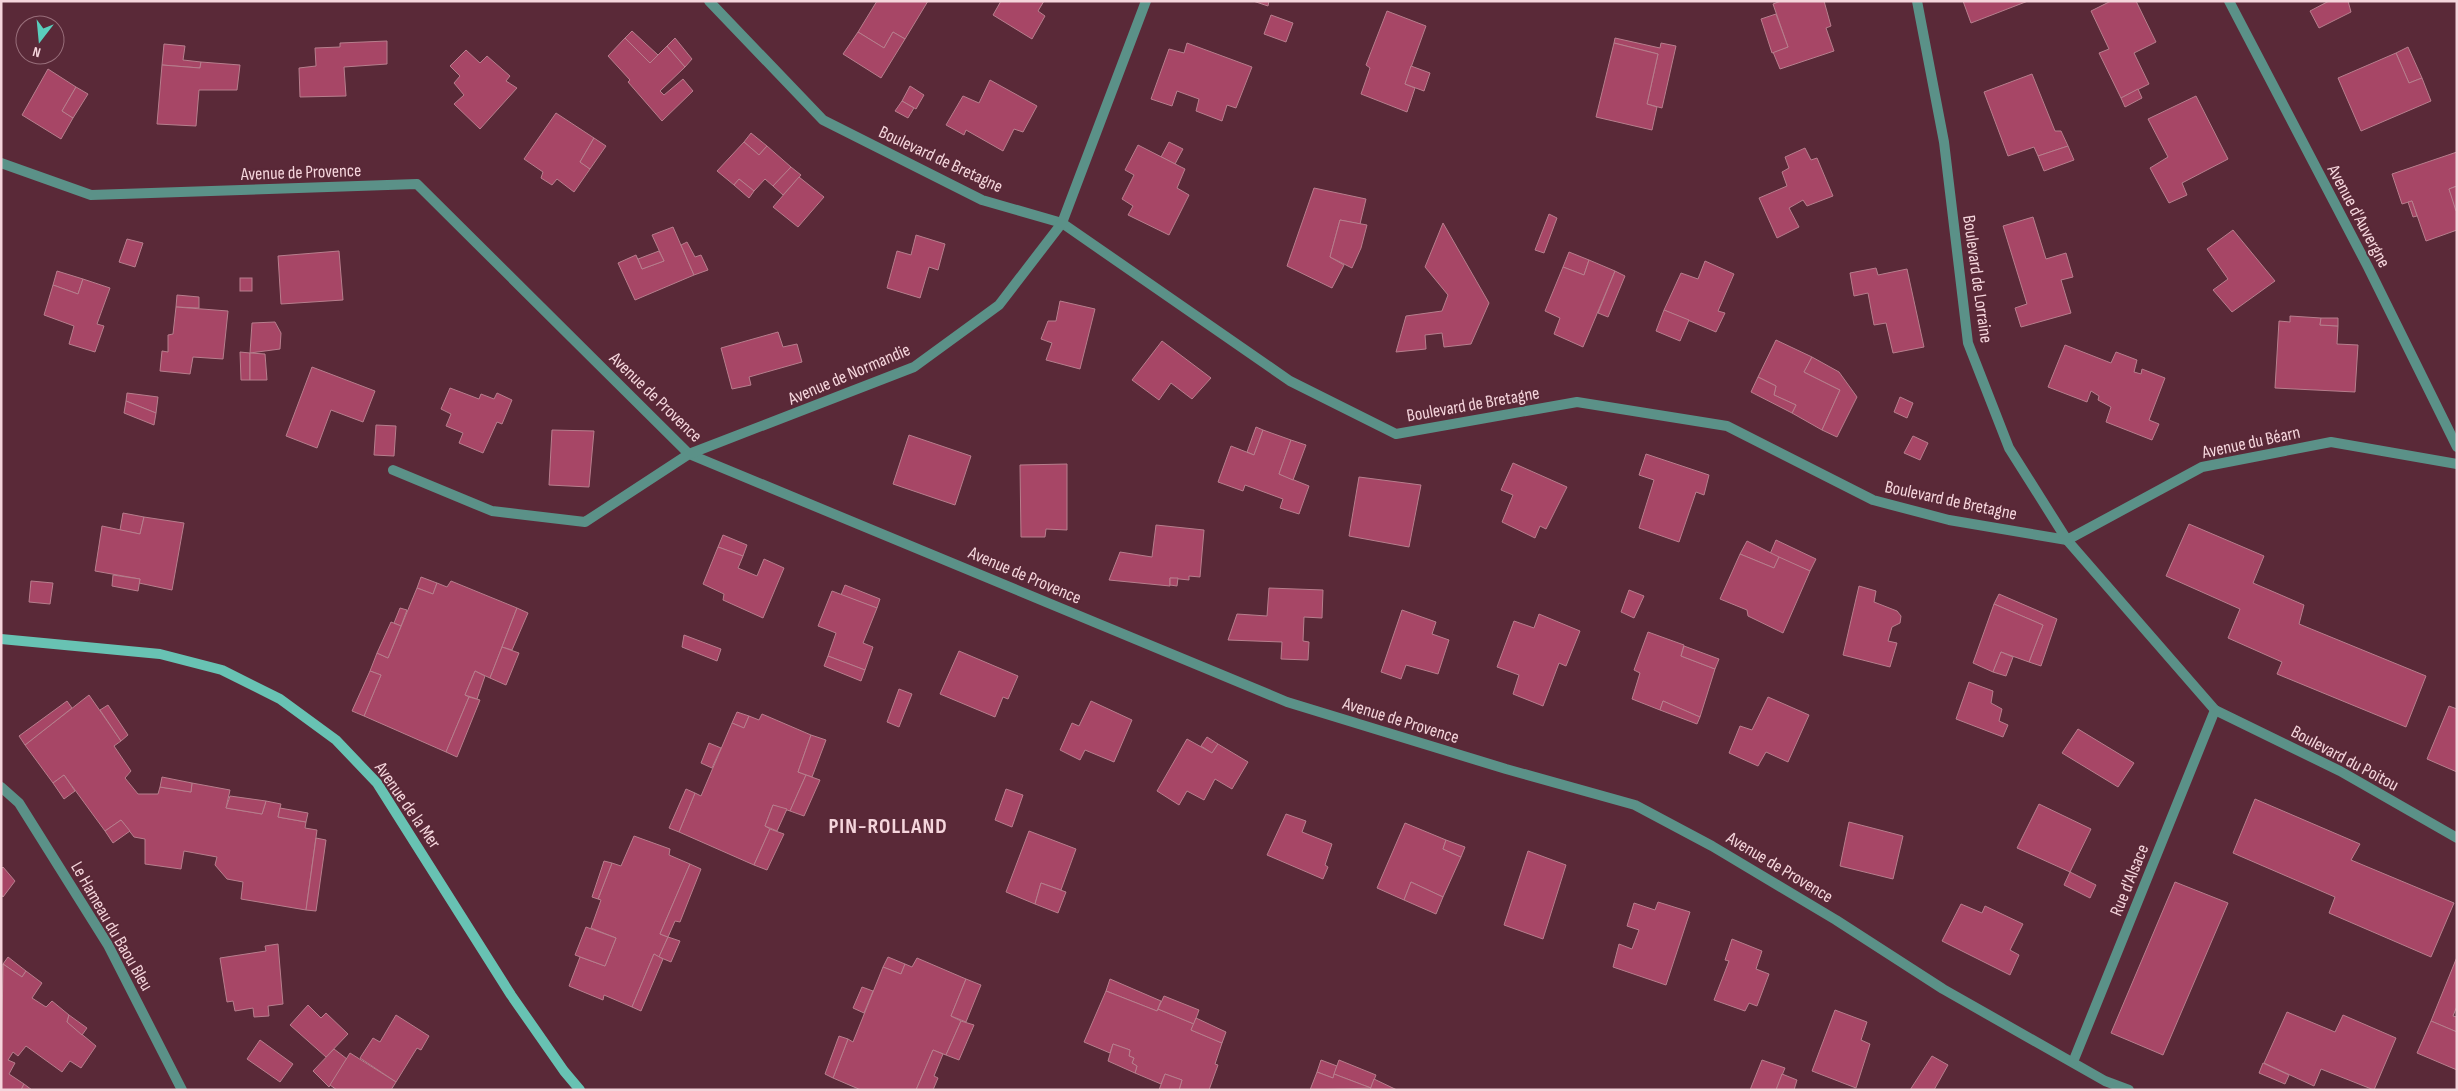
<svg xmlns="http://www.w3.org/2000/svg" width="2458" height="1091" font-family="'Sofia Sans Condensed',sans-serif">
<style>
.building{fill:#a74666;stroke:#b77e8d}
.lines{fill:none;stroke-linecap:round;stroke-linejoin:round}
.street{stroke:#5b9188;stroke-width:10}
.secondary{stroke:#68c2b3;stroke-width:10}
.labels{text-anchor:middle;stroke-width:4;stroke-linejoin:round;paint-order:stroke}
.street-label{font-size:18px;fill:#f5d5dc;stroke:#5a2938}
.district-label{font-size:22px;font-weight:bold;letter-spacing:1px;fill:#f5d5dc;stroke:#5a2938}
</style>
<rect width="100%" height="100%" fill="#5a2938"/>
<g class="building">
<polygon points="877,1 928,1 905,39 893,32 884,48 858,32"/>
<polygon points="1001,1 1044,1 1038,11 1045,16 1032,39 993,15"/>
<polygon points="1253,1 1269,1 1268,6"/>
<polygon points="1781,1 1824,1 1831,26 1826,28 1834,51 1780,69 1773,52 1788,47 1773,4"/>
<polygon points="1963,1 2028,1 1971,23"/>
<polygon points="2111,1 2136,1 2156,42 2134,53 2149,84 2121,98 2099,53 2109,49 2091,11"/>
<polygon points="2329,1 2348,1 2351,12 2319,28 2310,11"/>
<polygon points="1387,11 1426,26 1405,84 1415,88 1407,112 1361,94 1370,68 1366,65"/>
<polygon points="1776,14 1788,47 1772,53 1761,19"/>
<polygon points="1271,15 1293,23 1286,42 1264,34"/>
<polygon points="632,31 658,55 650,63 625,38"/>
<polygon points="858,32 884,48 893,32 905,39 881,78 843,54"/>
<polygon points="625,38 650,63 667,46 685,67 660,91 664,95 683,79 693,91 662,121 628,82 630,80 608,56"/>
<polygon points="675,38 692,59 685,67 667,46"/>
<polygon points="1615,38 1660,48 1661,43 1676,46 1662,108 1647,104 1658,54 1614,43"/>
<polygon points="387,41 387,64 344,67 346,96 300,97 299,68 316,66 315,48 340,47 340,43"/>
<polygon points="1187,43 1252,67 1236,108 1227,105 1222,121 1196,111 1199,99 1177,91 1172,106 1151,99 1169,49 1184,53"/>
<polygon points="1614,43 1658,54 1647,104 1657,107 1652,130 1596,117"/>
<polygon points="164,44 185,46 183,60 201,62 200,68 162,65"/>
<polygon points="2408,47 2422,78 2409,83 2396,53"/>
<polygon points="466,50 480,63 487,56 510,76 506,81 517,88 480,129 454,104 464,95 454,83 460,76 450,66"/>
<polygon points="2396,53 2409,83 2422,78 2431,101 2361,131 2338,78"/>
<polygon points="201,62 240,65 237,90 199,90 196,126 157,124 162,65 200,68"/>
<polygon points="1411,66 1430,73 1424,91 1405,84"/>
<polygon points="48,69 76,87 62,111 73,118 61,139 22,115"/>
<polygon points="2032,74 2055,131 2061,131 2068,146 2038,156 2034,147 2008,156 1984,92"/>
<polygon points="990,80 1037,106 1023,132 1014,129 1003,151 966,130 964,135 946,125 963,96 979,103"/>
<polygon points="910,86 924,95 916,109 902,101"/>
<polygon points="76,87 88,94 73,118 62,111"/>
<polygon points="2138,89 2142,98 2125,107 2121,98"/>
<polygon points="2196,96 2228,159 2182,183 2187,195 2169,203 2150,168 2168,157 2148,119"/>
<polygon points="902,101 914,108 908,118 895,111"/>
<polygon points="556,113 594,138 580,162 590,169 574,192 557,179 552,185 541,178 543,172 524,159"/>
<polygon points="751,133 767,146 759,155 744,142"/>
<polygon points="594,138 606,146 590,169 580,162"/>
<polygon points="744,142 759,155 767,146 791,167 773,186 765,179 754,191 739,179 734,185 717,171"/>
<polygon points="1169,142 1183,149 1175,164 1161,157"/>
<polygon points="1138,145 1185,169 1177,188 1189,195 1169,235 1128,215 1133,206 1122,199 1134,175 1125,170"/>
<polygon points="2068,146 2074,160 2044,171 2038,156"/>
<polygon points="1805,148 1811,160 1817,158 1833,196 1807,206 1803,200 1789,208 1799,227 1777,238 1759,198 1787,186 1782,172 1789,168 1785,157"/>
<polygon points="2457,152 2457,186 2449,189 2457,211 2457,230 2426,241 2412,201 2402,204 2392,174"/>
<polygon points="791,167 801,175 783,195 773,186"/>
<polygon points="799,177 824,197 798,227 773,207"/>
<polygon points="739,179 754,191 749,198 734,185"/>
<polygon points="2457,186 2457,211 2456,211 2449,189"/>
<polygon points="1314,188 1366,199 1360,224 1340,220 1330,257 1344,265 1332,288 1287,266"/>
<polygon points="2412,201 2417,216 2413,217 2408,202"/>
<polygon points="1549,214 1557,218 1544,253 1535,250"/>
<polygon points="2033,217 2046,259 2066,253 2073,277 2061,280 2071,313 2021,327 2015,308 2027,304 2003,226"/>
<polygon points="1340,220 1367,225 1361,248 1352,268 1330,257"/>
<polygon points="1443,223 1489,303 1471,344 1444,347 1442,333 1425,335 1426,349 1396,352 1406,316 1442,311 1448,295 1425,267"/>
<polygon points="673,227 694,275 635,300 618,263 636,255 642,269 664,261 652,235"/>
<polygon points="2233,230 2275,281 2232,312 2213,290 2228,279 2207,249"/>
<polygon points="916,235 945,244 938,270 929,267 920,298 887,288 897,251 911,255"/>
<polygon points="127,239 143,243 135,267 119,262"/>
<polygon points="687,242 695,257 701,255 708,270 694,275 681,245"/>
<polygon points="339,251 343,300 281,304 278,256"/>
<polygon points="659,251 664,261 642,269 638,259"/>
<polygon points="1569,252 1589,260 1584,275 1563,267"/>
<polygon points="1589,260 1615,271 1583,347 1554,334 1560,318 1545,311 1563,267 1584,275"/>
<polygon points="1705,261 1734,274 1718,311 1725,313 1716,332 1664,310 1681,273 1698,279"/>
<polygon points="1876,268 1878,275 1907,269 1924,347 1893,353 1886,323 1874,325 1868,293 1854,296 1850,273"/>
<polygon points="57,271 83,279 78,294 53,285"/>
<polygon points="1615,271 1625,276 1608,317 1598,313"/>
<rect x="240" y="278" width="12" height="13"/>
<polygon points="83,279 110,288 97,324 104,326 95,352 69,344 74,326 44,315 53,285 78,294"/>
<polygon points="177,295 199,297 199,308 176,307"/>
<polygon points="1060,301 1095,309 1080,369 1046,360 1052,343 1041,339 1048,321 1056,321"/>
<polygon points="176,307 228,311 223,359 193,357 190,374 160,371 162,351 168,352 168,335 173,334"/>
<polygon points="1664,310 1689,320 1680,341 1656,331"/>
<polygon points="2290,316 2321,318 2320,325 2338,326 2337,344 2358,345 2355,392 2275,388 2279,321 2290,322"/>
<polygon points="2321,318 2338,318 2338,326 2320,325"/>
<polygon points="275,322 281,333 280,349 250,353 252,323"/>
<polygon points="778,332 783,347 797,344 802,362 749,377 751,385 732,389 721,348"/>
<polygon points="1776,340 1812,357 1804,372 1840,390 1822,430 1792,413 1796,405 1774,395 1776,386 1758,377"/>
<polygon points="1162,341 1211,378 1192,399 1171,383 1159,400 1132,380"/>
<polygon points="2065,345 2111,363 2116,352 2137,360 2134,372 2141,374 2142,369 2165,378 2149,420 2159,424 2152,440 2106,422 2111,407 2098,400 2099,396 2091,391 2087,402 2048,387"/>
<polygon points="240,352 250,353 250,380 241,380"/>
<polygon points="250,353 265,354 267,380 250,380"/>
<polygon points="1812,357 1839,372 1857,397 1837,437 1822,430 1840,390 1804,372"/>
<polygon points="312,367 375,391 363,422 331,410 317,448 286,436"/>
<polygon points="1758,377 1776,386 1774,395 1796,405 1792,413 1751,392"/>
<polygon points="450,388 479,399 481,394 494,399 497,393 512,400 502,424 497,422 483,453 459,443 463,433 446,426 451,414 441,409"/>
<polygon points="127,393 158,397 156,413 126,401"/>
<polygon points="1900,397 1913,403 1907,418 1894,412"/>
<polygon points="126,401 156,413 154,425 124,413"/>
<polygon points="376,425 396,426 394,456 374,455"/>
<polygon points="1256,427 1263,430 1254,455 1247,452"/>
<polygon points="552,430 594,431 589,487 549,485"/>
<polygon points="1263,430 1291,440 1279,474 1309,486 1299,514 1280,508 1283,499 1245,485 1243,491 1218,482 1231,446 1254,455"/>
<polygon points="909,435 971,456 955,505 893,484"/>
<polygon points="1913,436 1928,443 1920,460 1904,453"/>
<polygon points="1291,440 1306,445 1293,480 1279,474"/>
<polygon points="1646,454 1709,475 1704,495 1696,492 1679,542 1639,528 1654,480 1639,475"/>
<polygon points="1513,463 1567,487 1546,529 1540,526 1535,538 1502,522 1513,495 1501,490"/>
<polygon points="1067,464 1067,530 1046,529 1045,537 1021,537 1020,465"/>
<polygon points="1359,477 1421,485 1409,547 1349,536"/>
<polygon points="123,513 144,517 140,534 120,530"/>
<polygon points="144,517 184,523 172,590 139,583 140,579 95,571 102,526 140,534"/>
<polygon points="2189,524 2264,556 2253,583 2304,605 2299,624 2426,676 2406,727 2277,674 2282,662 2228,638 2240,609 2166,576"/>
<polygon points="1156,525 1204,530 1200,577 1189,576 1189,580 1170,578 1170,586 1109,580 1120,552 1152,557"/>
<polygon points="723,535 747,545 743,556 718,547"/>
<polygon points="1776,540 1816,559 1810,571 1770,554"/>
<polygon points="1747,541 1779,557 1774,568 1740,554"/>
<polygon points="718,547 743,556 738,568 757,576 764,559 784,568 763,618 723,600 724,594 703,584"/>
<polygon points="1740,554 1774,568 1779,557 1810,571 1783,633 1748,616 1747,610 1720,599"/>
<polygon points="113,575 140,579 138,591 112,586"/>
<polygon points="421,577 437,583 433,594 417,588"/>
<polygon points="1170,578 1178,578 1177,586 1170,585"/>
<polygon points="31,581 53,583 50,604 29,602"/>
<polygon points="451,581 517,608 490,678 475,671 465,695 469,697 446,752 364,716 381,675 370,671 377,653 388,658 417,588 433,594 437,583 447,587"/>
<polygon points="845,585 880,599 877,608 841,595"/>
<polygon points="1859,586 1876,591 1874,602 1897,611 1901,616 1900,623 1892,627 1888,641 1897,643 1890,667 1843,655"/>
<polygon points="1269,588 1323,590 1322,618 1304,617 1303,641 1309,642 1308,660 1281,659 1282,642 1228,640 1237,614 1267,616"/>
<polygon points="1629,590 1644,596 1634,618 1621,612"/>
<polygon points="832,591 877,608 863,643 873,647 865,670 828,656 836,633 818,626"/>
<polygon points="1999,594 2057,619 2041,666 2029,662 2043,625 1994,604"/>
<polygon points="1994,604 2043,625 2029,662 2001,652 1993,672 1973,663"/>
<polygon points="400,608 407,610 401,626 394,623"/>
<polygon points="517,608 528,613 512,650 502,647"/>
<polygon points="1402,610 1436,622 1432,634 1449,640 1438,674 1406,665 1401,679 1381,672"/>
<polygon points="1539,614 1580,631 1566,666 1559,663 1543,706 1513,694 1519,675 1497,667 1514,621 1534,628"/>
<polygon points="391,622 401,626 388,658 377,653"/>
<polygon points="1648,632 1684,645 1681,656 1715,669 1700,717 1663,701 1660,710 1632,699 1640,673 1634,670"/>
<polygon points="684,635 721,649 717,661 682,647"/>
<polygon points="1684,646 1719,659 1715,669 1681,656"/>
<polygon points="502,647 519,653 506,685 490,678"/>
<polygon points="959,651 1018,676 1008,699 1003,697 995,717 940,694"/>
<polygon points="2001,652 2013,657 2006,676 1993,672"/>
<polygon points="828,656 865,670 861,681 824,666"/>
<polygon points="370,671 381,675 364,716 352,711"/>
<polygon points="475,671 485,676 477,699 465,695"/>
<polygon points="1969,682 1993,691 1991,703 2002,709 1999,721 2008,725 2003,737 1956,719"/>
<polygon points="899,689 912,694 899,727 887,722"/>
<polygon points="89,695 121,741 114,746 131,771 125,778 138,794 158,794 160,787 191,792 192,783 230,790 226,808 262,814 266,801 281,804 278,817 306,822 305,828 317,830 306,910 241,899 243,882 227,879 215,865 217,857 184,851 181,869 145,864 145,839 134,837 121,820 105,831 64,775 53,783 25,745"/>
<polygon points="469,697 480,700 457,757 446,752"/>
<polygon points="1768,697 1809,715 1788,762 1766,752 1758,766 1729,753 1740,726 1752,730"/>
<polygon points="67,701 72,708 25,745 19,736"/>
<polygon points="1091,701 1132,720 1114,762 1085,750 1080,760 1060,750 1072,723 1079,726"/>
<polygon points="1663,701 1700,717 1697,724 1660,710"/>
<polygon points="108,705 128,735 121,741 100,710"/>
<polygon points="2449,706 2457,709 2457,772 2427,759"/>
<polygon points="737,712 749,716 744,728 732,723"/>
<polygon points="762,714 811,735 798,772 806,775 790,811 773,805 765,826 770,829 754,865 679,832 695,793 701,796 732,723 744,728 749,716 759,720"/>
<polygon points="2078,729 2134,763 2118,787 2062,753"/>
<polygon points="811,735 826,740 812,777 798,772"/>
<polygon points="1207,737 1218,744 1212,753 1201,746"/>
<polygon points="1187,739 1212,753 1218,744 1248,762 1232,789 1215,779 1204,800 1187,791 1179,805 1157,791"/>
<polygon points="709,743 721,748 712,768 701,763"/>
<polygon points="64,775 75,791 64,799 53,783"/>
<polygon points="806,775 820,780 804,816 790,811"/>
<polygon points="162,777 192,783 191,792 160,787"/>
<polygon points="686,789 695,793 679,832 669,828"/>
<polygon points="1006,789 1023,795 1012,827 995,820"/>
<polygon points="230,796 266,801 262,814 226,808"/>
<polygon points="2255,799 2360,844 2351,860 2454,903 2431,957 2329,913 2335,897 2233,853"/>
<polygon points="2039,804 2091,829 2070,872 2017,848"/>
<polygon points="773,805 787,809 777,831 765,826"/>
<polygon points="280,808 308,813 306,822 278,817"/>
<polygon points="1286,814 1306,821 1302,832 1332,844 1325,865 1328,867 1323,879 1267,855"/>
<polygon points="121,820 130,831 113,843 105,831"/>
<polygon points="1849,822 1903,836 1893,879 1840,866"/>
<polygon points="1405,823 1446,840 1443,849 1461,857 1443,897 1411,882 1404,900 1377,888"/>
<polygon points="770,829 784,834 767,870 754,865"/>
<polygon points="1029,831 1076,849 1061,890 1041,883 1035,904 1006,892"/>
<polygon points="634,836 670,849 669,855 690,864 660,934 668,937 659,957 654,954 632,1007 604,995 603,1000 569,986 580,957 605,966 616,938 591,928 601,900 598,899 612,863 621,866"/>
<polygon points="316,838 326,840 316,911 306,910"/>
<polygon points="1446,840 1465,847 1461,857 1443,849"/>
<polygon points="1528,851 1566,865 1543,939 1504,925"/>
<polygon points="604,861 612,863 598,899 592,897"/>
<polygon points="690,864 701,869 680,922 675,921 668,937 660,934"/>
<polygon points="3,867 15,881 3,897 1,894 1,869"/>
<polygon points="2070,872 2096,885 2090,898 2064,885"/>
<polygon points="1411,882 1443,897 1436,914 1404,900"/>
<polygon points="2175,882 2228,903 2163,1055 2111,1033"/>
<polygon points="1041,883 1066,892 1058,913 1035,904"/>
<polygon points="1658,902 1690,912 1666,985 1613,967 1619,944 1632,949 1639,930 1627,926 1634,903 1655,910"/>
<polygon points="1961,904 1982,913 1985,906 2023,924 2010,950 2019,955 2010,975 1942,941"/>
<polygon points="586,927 616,938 605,966 575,955"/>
<polygon points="668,937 680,941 671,962 659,957"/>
<polygon points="1732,939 1762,951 1756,969 1769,974 1757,1006 1749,1003 1745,1011 1714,1000 1729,961 1725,960"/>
<polygon points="278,944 283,1004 268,1006 269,1016 254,1017 253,1008 235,1011 233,1001 227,1002 220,958 266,951 265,946"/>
<polygon points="654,954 663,959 641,1011 632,1007"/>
<polygon points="8,957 26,971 22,977 3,964"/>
<polygon points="888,957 905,964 901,974 883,967"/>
<polygon points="2457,957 2457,1006 2453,1016 2457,1017 2457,1032 2431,1021"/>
<polygon points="917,958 966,979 951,1016 961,1021 946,1055 933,1050 916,1090 861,1090 833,1078 848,1039 853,1042 883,967 901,974 905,964 912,967"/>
<polygon points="3,964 22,977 26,971 42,983 32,998 46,1007 52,1001 69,1015 67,1022 96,1046 81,1068 70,1061 62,1072 26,1046 18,1056 13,1052 8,1060 15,1063 9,1074 24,1084 21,1090 1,1090"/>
<polygon points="966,979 981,985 966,1022 951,1016"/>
<polygon points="1110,979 1161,1001 1157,1011 1106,991"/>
<polygon points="862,987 873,991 864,1013 853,1008"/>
<polygon points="1106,991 1157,1011 1158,1009 1194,1024 1191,1030 1222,1043 1215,1064 1218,1065 1209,1090 1179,1090 1182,1080 1165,1074 1161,1084 1135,1073 1137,1066 1132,1063 1134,1058 1129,1056 1130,1050 1113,1044 1110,1053 1084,1042"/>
<polygon points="1164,996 1199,1010 1194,1024 1158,1009"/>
<polygon points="308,1005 321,1018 326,1013 348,1034 326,1057 290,1025"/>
<polygon points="1835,1010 1867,1022 1861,1040 1870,1044 1856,1088 1812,1071"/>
<polygon points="2287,1012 2335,1032 2343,1015 2396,1038 2374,1090 2321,1069 2314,1086 2264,1063"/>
<polygon points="69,1015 87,1028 82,1035 67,1022"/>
<polygon points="396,1015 429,1036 421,1050 417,1048 396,1082 360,1058 373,1038 380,1042"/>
<polygon points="1196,1018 1226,1032 1222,1043 1191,1030"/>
<polygon points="961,1021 974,1025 959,1060 946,1055"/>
<polygon points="2431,1021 2457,1032 2457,1070 2417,1053"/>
<polygon points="839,1036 848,1039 833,1078 825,1074"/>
<polygon points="260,1040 293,1064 280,1082 247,1059"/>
<polygon points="1113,1044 1130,1050 1129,1056 1134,1058 1132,1063 1137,1066 1135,1073 1108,1061"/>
<polygon points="334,1049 347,1059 329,1087 313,1071"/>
<polygon points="933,1050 943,1054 934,1076 938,1078 933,1090 916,1090"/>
<polygon points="350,1053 396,1082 391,1090 337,1090 330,1085"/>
<polygon points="1932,1056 1948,1065 1934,1090 1910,1090"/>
<polygon points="1321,1060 1337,1066 1333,1078 1317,1072"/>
<polygon points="1339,1060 1376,1075 1371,1088 1334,1074"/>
<polygon points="1762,1060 1785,1068 1776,1090 1750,1090"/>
<polygon points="2263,1063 2289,1075 2285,1084 2259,1073"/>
<polygon points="1317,1072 1333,1078 1334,1074 1371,1088 1310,1090"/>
<polygon points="1165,1074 1182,1080 1179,1090 1159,1090"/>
<polygon points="1782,1074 1797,1080 1794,1090 1776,1090"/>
<polygon points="1374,1079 1397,1090 1370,1090"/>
<polygon points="24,1084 32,1090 21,1090"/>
</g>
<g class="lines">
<g class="street">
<polyline points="709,1 823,120 982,200 1062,223 1290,381 1396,434 1577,402 1727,426 1873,500 1949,520 2067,540 2215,710 2340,771 2457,838"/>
<polyline points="1917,1 1944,142 1968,343 2009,448 2067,540 2202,467 2331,442 2457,464"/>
<polyline points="2229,1 2368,267 2457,447"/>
<polyline points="1,163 91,195 417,184 689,454 1287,702 1506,769 1635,805 1712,846 1836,920 1943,989 2105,1081 2129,1090"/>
<polyline points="393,470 492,511 585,522 689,454 914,367 999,305 1062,223 1146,1"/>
<polyline points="1,787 19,803 108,945 182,1090"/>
<polyline points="2073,1062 2215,710"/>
</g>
<polyline class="secondary" points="1,639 160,654 222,670 280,699 336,740 377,783 511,995 564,1071 580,1090"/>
</g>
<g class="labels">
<g class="street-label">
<text transform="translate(941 159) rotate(25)" y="6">Boulevard de Bretagne</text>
<text transform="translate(301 172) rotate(-2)" y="6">Avenue de Provence</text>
<text transform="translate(2359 216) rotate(62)" y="6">Avenue d'Auvergne</text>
<text transform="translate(1978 279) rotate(82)" y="6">Boulevard de Lorraine</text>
<text transform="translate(849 374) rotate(-23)" y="6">Avenue de Normandie</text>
<text transform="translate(656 397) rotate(44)" y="6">Avenue de Provence</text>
<text transform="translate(1473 404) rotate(-10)" y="6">Boulevard de Bretagne</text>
<text transform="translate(2251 442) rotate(-12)" y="6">Avenue du Béarn</text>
<text transform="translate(1951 500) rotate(12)" y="6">Boulevard de Bretagne</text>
<text transform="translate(1025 575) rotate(23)" y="6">Avenue de Provence</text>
<text transform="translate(1401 720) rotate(17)" y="6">Avenue de Provence</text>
<text transform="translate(2345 758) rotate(28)" y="6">Boulevard du Poitou</text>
<text transform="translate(408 805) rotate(55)" y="6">Avenue de la Mer</text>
<text transform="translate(1780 867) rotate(31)" y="6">Avenue de Provence</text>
<text transform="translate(2129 880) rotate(-68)" y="6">Rue d'Alsace</text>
<text transform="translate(112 926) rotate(60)" y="6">Le Hameau du Baou Bleu</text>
</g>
<g class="district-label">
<text x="888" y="833">PIN-ROLLAND</text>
</g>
</g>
<rect width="2458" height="1091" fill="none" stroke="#f5d5dc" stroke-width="5"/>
<g transform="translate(40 40) rotate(196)"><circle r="24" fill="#5a2938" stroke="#986e7a"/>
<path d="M0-4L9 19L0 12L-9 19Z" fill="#5acebd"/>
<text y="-8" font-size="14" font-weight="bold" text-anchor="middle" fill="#f5d5dc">N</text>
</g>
</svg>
